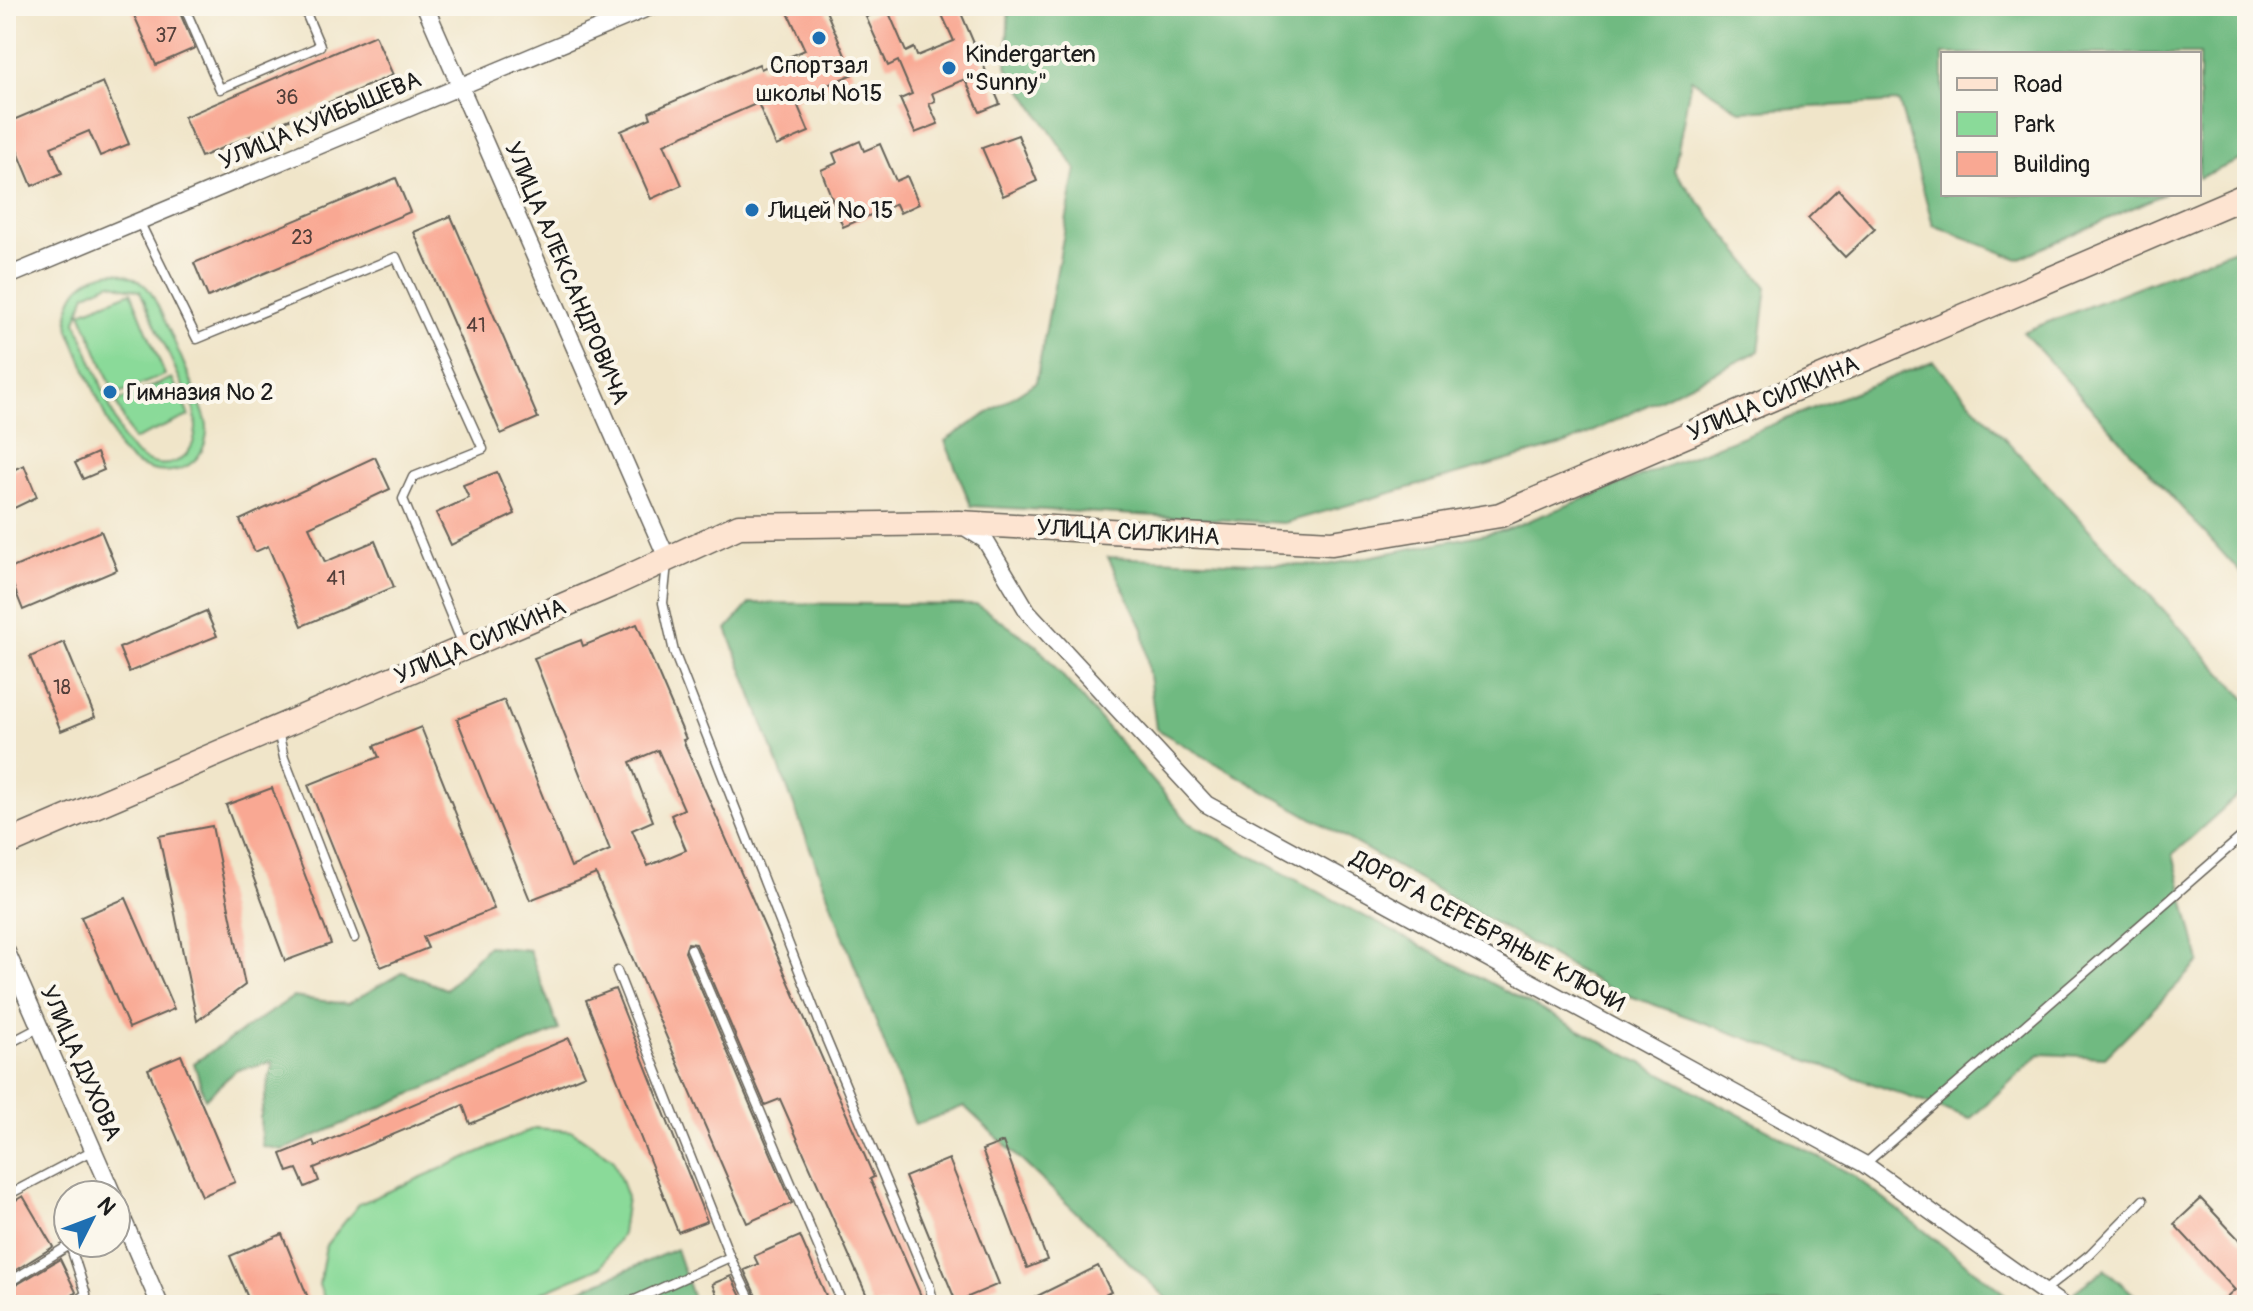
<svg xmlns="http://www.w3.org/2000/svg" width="2253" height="1311" font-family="Pangolin,sans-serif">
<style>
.green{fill:#8ada99;stroke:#537b5a;stroke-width:2;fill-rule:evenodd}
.forest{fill:#6fba81;stroke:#466b4e;stroke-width:2}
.building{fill:#f9a893;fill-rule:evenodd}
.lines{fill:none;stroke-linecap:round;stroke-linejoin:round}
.service-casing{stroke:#666259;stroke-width:11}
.minor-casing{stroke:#666259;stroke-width:19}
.secondary-casing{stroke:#666259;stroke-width:27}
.service{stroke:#fff;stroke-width:8}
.minor{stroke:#fff;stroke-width:16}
.secondary{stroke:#fde4d1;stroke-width:24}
.poi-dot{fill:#1f6fb2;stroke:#fbf7ec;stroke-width:3}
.labels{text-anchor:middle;stroke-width:8;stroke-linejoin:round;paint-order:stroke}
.number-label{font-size:20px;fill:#533f3a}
.poi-label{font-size:24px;fill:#1c1c1c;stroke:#fbf7ec;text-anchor:start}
.street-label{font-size:24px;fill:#1c1c1c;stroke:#fbf7ec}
</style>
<rect width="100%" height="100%" fill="#fbf7ec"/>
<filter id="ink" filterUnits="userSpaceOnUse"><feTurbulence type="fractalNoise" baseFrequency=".0125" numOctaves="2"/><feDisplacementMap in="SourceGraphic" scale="16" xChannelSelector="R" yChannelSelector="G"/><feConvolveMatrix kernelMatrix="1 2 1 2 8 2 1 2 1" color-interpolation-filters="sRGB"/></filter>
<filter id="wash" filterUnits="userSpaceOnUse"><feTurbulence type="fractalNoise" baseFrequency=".006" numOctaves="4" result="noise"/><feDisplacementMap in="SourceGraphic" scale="32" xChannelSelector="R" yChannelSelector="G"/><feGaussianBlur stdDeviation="1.8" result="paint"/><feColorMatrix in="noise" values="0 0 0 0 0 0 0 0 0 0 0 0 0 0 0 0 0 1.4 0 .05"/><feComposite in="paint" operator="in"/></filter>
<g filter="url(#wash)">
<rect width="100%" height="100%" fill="#f0e5c9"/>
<g class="green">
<path d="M117,272c10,3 25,8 32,18 10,14 57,122 58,136 2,51 -58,60 -88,23l-50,-119c-5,-34 13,-56 48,-58zM110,283l30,8 54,119c13,54 -40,75 -71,30l-47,-119 10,-27z"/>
<polygon points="131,292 165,375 115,395 81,312"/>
<polygon points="172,378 189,416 133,440 116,402"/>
<polygon points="535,1128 572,1131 613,1159 627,1197 622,1234 601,1267 513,1305 327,1305 319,1285 326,1245 359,1204"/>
</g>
<g class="forest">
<polygon points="1009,6 2247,6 2247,157 2199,178 2199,54 1943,54 1943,194 2164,194 2018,259 1933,225 1899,102 1741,111 1691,79 1674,171 1767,287 1759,351 1569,443 1284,523 971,506 945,441 1036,382 1076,169 1006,66"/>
<polygon points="2247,244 2247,580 2023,332"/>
<polygon points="1933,361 2247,700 2247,787 2173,854 2200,962 2105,1057 2040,1054 1970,1119 1608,988 1156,729 1143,629 1108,557 1322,566 1505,530"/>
<polygon points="750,603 978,605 1037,646 1189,823 1853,1175 2019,1305 1365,1305 1351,1297 1344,1305 1174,1305 964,1106 915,1125 727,629"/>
<polygon points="488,946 529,950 559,1030 283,1150 262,1146 260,1118 273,1062 236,1070 205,1099 194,1063 293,997 347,1004 403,972 446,989"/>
<polygon points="676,1249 694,1302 545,1305"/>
<polygon points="2105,1269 2146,1305 2090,1305 2074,1292"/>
</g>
<g id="blocks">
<g class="building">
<polygon points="130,6 177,6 195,48 156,65"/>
<polygon points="785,6 824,6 853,74 795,99 809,132 776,146 758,103 664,144 682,185 651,199 621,131 651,118 649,112 759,64 761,69 805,50"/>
<polygon points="938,6 958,6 1000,104 980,112 965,79 932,93 935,101 929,104 938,124 915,133 900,99 912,94 898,61 888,66 866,17 887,8 906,52 914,48 917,56 954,41"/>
<polygon points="375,35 393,75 201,157 184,117"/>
<polygon points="103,82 129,144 100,156 89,131 51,147 62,173 32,186 6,123"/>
<polygon points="1018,135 1037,181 1003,196 982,148"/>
<polygon points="860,141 864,151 880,144 896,181 907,176 919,204 900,213 896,204 843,227 821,170 837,163 833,153"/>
<polygon points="396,178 410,212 208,297 194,263"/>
<polygon points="1838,189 1875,229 1845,257 1808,218"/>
<polygon points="451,216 538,418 501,434 414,232"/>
<polygon points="97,453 104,470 83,479 75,463"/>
<polygon points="375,457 390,489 309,527 325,562 375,541 394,587 302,626 268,546 255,552 240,520"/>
<polygon points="24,465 37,497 6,512 6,473"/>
<polygon points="497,472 515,514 451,545 436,513 469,498 463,485"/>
<polygon points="101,531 117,570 23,610 7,570"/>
<polygon points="206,611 217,636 129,672 119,648"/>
<path d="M637,624l49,115 -3,1 191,437 -4,2 55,126h-54l-91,-206 -15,6 -69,-161 -8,-1 -3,9 107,251 -45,20 -151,-349 -66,26 -73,-181 47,-19 67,167 39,-17 -76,-192 47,-18 2,6zM658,750l26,59 -13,6 15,35 -38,16 -16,-36 21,-9 -23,-59z"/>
<polygon points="64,642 95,717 61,731 30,657"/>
<polygon points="421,727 494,909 423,937 428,948 381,967 308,785 379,757 374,746"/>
<polygon points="272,788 331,944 285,961 226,805"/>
<polygon points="212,826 245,985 197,1021 159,836"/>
<polygon points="126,898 174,1009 129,1028 81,917"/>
<polygon points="615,989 707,1221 678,1232 586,1000"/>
<polygon points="569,1038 585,1075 470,1124 463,1105 314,1168 319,1181 305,1187 297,1169 288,1172 281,1154 313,1141 315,1146"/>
<polygon points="181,1055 235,1182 202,1196 148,1069"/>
<polygon points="1003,1142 1047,1260 1027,1268 982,1150"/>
<polygon points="949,1159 999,1284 956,1302 905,1177"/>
<polygon points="23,1196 53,1247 6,1276 6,1206"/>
<polygon points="2201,1199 2247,1248 2247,1305 2219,1305 2235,1290 2174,1224"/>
<polygon points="282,1234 311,1305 251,1305 230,1256"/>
<polygon points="800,1236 830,1305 760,1305 744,1270 758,1264 754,1256"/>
<polygon points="60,1259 76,1292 63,1304 6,1305 6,1291"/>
<polygon points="1098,1266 1111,1292 1084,1305 1019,1305"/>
<polygon points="731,1276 745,1305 721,1305 712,1284"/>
</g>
</g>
</g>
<g filter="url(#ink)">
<use href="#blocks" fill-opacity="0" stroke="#666259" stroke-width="2"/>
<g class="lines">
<g class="service-casing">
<g id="service">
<polyline points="184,6 220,89 320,46 303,6"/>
<polyline points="139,221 197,339 396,257 483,449 413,477 403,499 463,645"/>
<polyline points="667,563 663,603 674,652 824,1034 929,1284 934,1305"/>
<polyline points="278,731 284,758 354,938"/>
<polyline points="691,949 843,1305"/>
<polyline points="617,971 730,1257 753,1305"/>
<polyline points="6,1045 40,1027"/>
<polyline points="1865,1164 2247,832"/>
<polyline points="6,1196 93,1150"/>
<polyline points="70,1245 86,1294 70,1305"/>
<polyline points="6,1284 73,1243"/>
<polyline points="2044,1291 2090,1254 2143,1200"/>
<polyline points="606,1305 635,1300 730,1257"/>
</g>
</g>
<g class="minor-casing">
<g id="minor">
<polyline points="425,6 667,558"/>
<polyline points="6,277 652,6"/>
<polyline points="960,524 985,540 1028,612 1206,804 1864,1164 2062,1305"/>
<polyline points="6,950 113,1195"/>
<polyline points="116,1203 160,1305"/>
</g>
</g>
<g class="secondary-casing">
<polyline id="secondary" points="6,844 611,585 739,526 959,523 1332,543 1500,515 2247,195"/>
</g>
<use href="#service" class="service"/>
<use href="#minor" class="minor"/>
<use href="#secondary" class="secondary"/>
</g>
</g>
<g class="poi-dot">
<circle cx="819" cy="38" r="8"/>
<circle cx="949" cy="68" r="8"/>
<circle cx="752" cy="210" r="8"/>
<circle cx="110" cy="392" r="8"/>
</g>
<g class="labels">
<g class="number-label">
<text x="166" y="42">37</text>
<text x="287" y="104">36</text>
<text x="302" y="244">23</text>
<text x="476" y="332">41</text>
<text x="336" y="585">41</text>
<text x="62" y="694">18</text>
</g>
<g class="poi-label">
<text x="965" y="62">Kindergarten<tspan x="965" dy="28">"Sunny"</tspan></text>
<text x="819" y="73" text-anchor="middle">Спортзал<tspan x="819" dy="28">школы №15</tspan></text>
<text x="768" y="218">Лицей № 15</text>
<text x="126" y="400">Гимназия № 2</text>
</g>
<g class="street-label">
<text transform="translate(320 120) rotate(-23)" y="8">УЛИЦА КУЙБЫШЕВА</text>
<text transform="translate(567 273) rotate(67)" y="8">УЛИЦА АЛЕКСАНДРОВИЧА</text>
<text transform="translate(1773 398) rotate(-23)" y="8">УЛИЦА СИЛКИНА</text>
<text transform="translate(1128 532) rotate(3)" y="8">УЛИЦА СИЛКИНА</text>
<text transform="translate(480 641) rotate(-23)" y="8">УЛИЦА СИЛКИНА</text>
<text transform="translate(1488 931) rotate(29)" y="8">ДОРОГА СЕРЕБРЯНЫЕ КЛЮЧИ</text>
<text transform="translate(81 1063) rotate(66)" y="8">УЛИЦА ДУХОВА</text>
</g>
</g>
<rect width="2253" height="1311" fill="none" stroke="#fbf7ec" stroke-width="32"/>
<rect x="1941" y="52" width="260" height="144" fill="#fbf7ec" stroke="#a29f99" stroke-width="2"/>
<rect x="1957" y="78" width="40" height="12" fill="#fde4d1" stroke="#a29f99" stroke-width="2"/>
<text x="2013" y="92" font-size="24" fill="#1c1c1c">Road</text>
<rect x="1957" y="112" width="40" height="24" fill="#8ada99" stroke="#a29f99" stroke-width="2"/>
<text x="2013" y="132" font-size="24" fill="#1c1c1c">Park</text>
<rect x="1957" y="152" width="40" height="24" fill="#f9a893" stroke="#a29f99" stroke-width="2"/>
<text x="2013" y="172" font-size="24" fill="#1c1c1c">Building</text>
<g transform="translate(92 1219) rotate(48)"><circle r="38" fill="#fbf7ec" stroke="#a29f99" stroke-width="2"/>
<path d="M0-6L14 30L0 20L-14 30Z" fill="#1f6fb2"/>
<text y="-12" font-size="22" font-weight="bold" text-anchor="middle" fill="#1c1c1c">N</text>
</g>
</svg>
